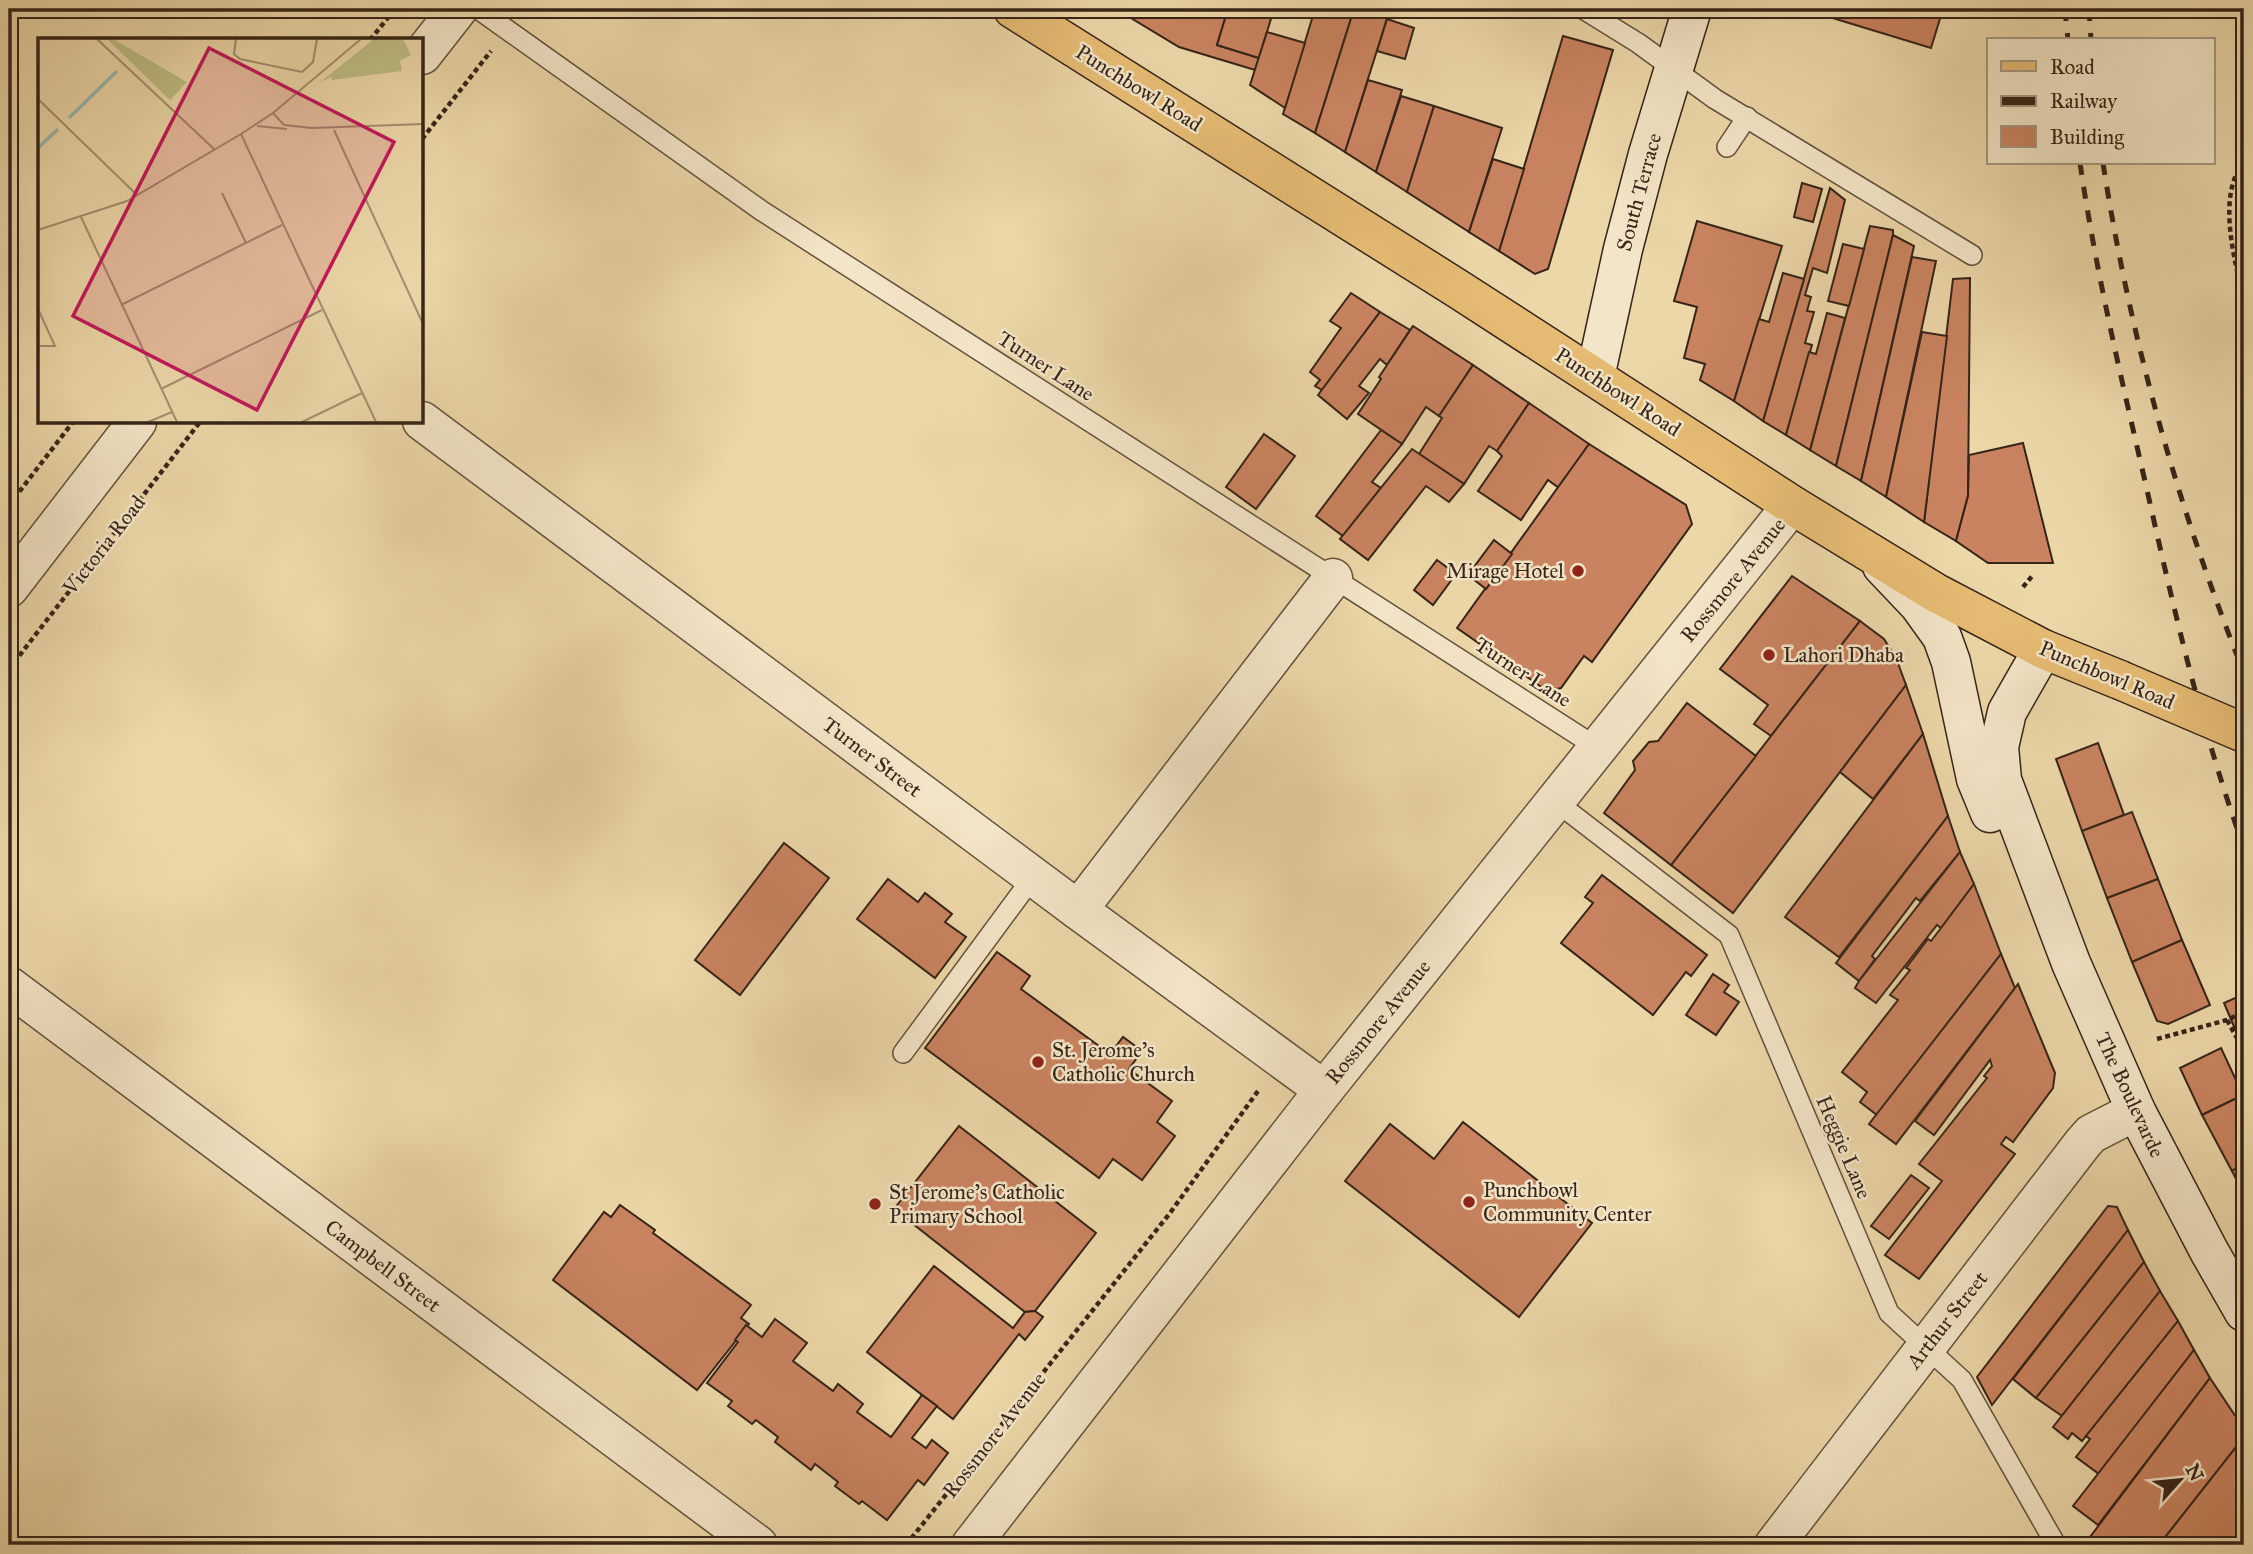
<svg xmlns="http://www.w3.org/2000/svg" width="2253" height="1554" font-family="'IM FELL Great Primer',serif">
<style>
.building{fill:#c98360;stroke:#362417;stroke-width:2}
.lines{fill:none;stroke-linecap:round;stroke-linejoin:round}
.lane-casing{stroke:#64513c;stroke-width:22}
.street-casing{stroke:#64513c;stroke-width:41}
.secondary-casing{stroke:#362417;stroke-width:41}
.primary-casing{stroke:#362417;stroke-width:41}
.path{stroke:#362417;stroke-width:4.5;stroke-dasharray:5 3.5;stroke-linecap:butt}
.lane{stroke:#f3e5c7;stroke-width:19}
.street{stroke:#f3e5c7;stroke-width:38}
.secondary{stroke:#f3e5c7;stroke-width:38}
.primary{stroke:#e6bc74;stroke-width:38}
.rail{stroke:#362417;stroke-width:5;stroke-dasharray:12 12;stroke-linecap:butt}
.primary-bridge-casing{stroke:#362417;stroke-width:41;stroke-linecap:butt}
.primary-bridge{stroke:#e6bc74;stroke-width:38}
.poi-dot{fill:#8f2418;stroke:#f3e5c7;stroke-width:2.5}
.labels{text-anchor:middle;stroke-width:5;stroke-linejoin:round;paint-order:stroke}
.street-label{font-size:21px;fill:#362417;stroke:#f3e5c7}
.poi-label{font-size:21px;fill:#362417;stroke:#f3e5c7;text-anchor:start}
.inset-river{fill:none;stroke:#9ab8ae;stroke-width:3.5}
.inset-road{fill:none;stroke:#a38f6f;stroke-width:2}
.view{fill:#c2185b;fill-opacity:0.15;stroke:#c2185b;stroke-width:3.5}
.inset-edge{fill:none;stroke:#362417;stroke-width:3.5}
</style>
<rect width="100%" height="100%" fill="#ecd7a9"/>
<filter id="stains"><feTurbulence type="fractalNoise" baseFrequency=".00286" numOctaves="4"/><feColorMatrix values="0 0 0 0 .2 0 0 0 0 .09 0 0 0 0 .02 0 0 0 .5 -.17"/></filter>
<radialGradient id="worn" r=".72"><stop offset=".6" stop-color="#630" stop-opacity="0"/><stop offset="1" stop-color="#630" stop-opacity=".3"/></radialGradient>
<g class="building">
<polygon points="1116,9 1228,9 1217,45 1259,58 1255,70 1179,47"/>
<polygon points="1228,9 1274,9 1259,58 1217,45"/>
<polygon points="1315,9 1354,9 1315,133 1283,114"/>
<polygon points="1354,9 1390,9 1345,152 1315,133"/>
<polygon points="1390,9 1420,9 1417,18"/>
<polygon points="1803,9 1943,9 1931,48"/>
<polygon points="1387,19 1414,28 1405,59 1377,51"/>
<polygon points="1267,32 1305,43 1285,108 1250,85"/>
<polygon points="1563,36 1613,50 1548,269 1535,274 1499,251"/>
<polygon points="1368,80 1402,90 1376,172 1345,152"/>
<polygon points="1401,96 1434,106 1407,192 1376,172"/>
<polygon points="1434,106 1502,128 1469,232 1407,192"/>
<polygon points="1493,159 1524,169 1499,251 1469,232"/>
<polygon points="1802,183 1822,189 1813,222 1794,217"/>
<polygon points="1830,188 1845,200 1827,273 1813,268 1805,295 1811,297 1807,311 1814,312 1805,343 1812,345 1786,435 1763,421"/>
<polygon points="1697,221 1782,246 1734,401 1700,380 1705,364 1684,358 1697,307 1674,301"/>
<polygon points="1870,226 1893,230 1893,235 1836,466 1810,450"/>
<polygon points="1893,235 1914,246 1861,481 1836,466"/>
<polygon points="1843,244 1864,249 1849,306 1828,301"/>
<polygon points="1912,257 1936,261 1886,497 1861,481"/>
<polygon points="1783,273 1804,279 1763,421 1734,401 1759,319 1769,322"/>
<polygon points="1970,278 1968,496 1956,541 1924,522 1953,279"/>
<polygon points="1351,293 1380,312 1322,390 1315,386 1320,380 1310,372 1341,328 1330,321"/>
<polygon points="1380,312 1410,330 1387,365 1380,359 1359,386 1369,393 1347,419 1318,395"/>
<polygon points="1827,313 1845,318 1810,450 1786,435 1809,352 1816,354"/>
<polygon points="1413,326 1473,365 1439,416 1426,407 1402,444 1358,414 1381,379 1379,377"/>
<polygon points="1922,332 1947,336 1924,522 1886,497"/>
<polygon points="1473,365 1529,403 1497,451 1489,446 1464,484 1419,454 1442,418 1439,416"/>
<polygon points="1529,403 1589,444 1559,488 1548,480 1521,520 1478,491 1502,456 1497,451"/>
<polygon points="1381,430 1402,444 1372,482 1381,488 1343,536 1316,516"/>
<polygon points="1264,434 1295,456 1256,509 1226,487"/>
<polygon points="2023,443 2053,563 1988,563 1956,541 1968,496 1969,455"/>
<polygon points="1589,444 1686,505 1692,524 1592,662 1584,656 1561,688 1547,691 1457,628"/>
<polygon points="1412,449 1464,484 1449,502 1426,486 1368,560 1340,539"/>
<polygon points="1494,540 1512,554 1486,589 1468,575"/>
<polygon points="1437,560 1456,574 1433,605 1414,590"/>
<polygon points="1792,576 1860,621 1771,736 1754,724 1768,705 1720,669"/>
<polygon points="1860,621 1884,639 1896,658 1906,685 1733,913 1671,865"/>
<polygon points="1906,685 1923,734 1873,799 1840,772"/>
<polygon points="1687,703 1756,756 1671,865 1604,813 1635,770 1633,761 1649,742 1658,741"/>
<polygon points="1923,734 1948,816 1839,957 1785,917"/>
<polygon points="2098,743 2124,815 2082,831 2056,759"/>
<polygon points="2132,812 2158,879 2107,898 2082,831"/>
<polygon points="1948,816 1960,852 1920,901 1916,898 1872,956 1875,959 1859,981 1836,963"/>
<polygon points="784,843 829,878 740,995 695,960"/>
<polygon points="1960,852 1974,884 1941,928 1937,925 1876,1003 1855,988 1859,981"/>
<polygon points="1602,875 1707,955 1691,976 1686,972 1653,1015 1561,943 1593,903 1585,897"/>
<polygon points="888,879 918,902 925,893 952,914 945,922 966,937 935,978 857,919"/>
<polygon points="2158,879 2182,940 2132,962 2107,898"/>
<polygon points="1974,884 2001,954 1877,1115 1860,1102 1867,1092 1842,1072 1898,1000 1890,995 1910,970 1906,968 1928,939 1931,941 1941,928"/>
<polygon points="2182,940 2210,1005 2168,1024 2157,1021 2132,962"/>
<polygon points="997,952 1030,976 1021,989 1110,1054 1123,1037 1142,1051 1129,1069 1172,1101 1157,1122 1175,1136 1142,1180 1113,1159 1099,1178 925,1048"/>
<polygon points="2001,954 2015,988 1896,1144 1869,1124"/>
<polygon points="1713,974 1729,985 1724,992 1739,1002 1716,1035 1686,1015"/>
<polygon points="2018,984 2055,1073 2053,1088 2013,1142 2006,1137 2001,1144 2015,1154 1919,1279 1885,1255 1942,1181 1919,1164 1987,1078 1984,1076 1992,1066 1990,1060 1934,1135 1915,1121"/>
<polygon points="2244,994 2244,1025 2235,1029 2224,1003"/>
<polygon points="2221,1048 2243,1095 2202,1115 2180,1068"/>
<polygon points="2243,1095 2244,1164 2232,1171 2202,1115"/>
<polygon points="1463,1122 1592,1223 1519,1317 1345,1181 1390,1124 1434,1159"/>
<polygon points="959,1126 1096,1233 1035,1311 1025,1312 894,1209"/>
<polygon points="2244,1164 2244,1195 2232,1171"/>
<polygon points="1911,1175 1929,1188 1889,1239 1871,1226"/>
<polygon points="620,1205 655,1230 653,1233 751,1305 741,1318 749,1324 697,1390 553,1280 604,1212 611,1217"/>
<polygon points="2108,1206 2117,1207 2128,1230 1992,1405 1977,1377"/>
<polygon points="2128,1230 2144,1262 2036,1398 2013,1379"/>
<polygon points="2144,1262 2160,1291 2062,1416 2036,1398"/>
<polygon points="934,1266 1013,1328 1025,1312 1035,1311 1043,1317 1025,1340 1019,1334 953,1419 867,1352"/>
<polygon points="2160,1291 2178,1321 2082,1441 2072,1433 2068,1439 2053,1427"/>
<polygon points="775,1319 807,1343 793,1361 833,1391 838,1384 863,1404 857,1412 891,1437 922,1395 937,1406 912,1438 926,1448 932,1440 948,1453 924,1485 918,1480 887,1520 862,1501 859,1504 835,1486 838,1482 815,1464 811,1470 775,1442 778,1437 756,1420 752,1424 728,1406 732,1401 707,1383 738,1342 735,1340 746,1325 762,1337"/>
<polygon points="2178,1321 2194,1350 2099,1474 2076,1457 2090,1439 2086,1436"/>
<polygon points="2194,1350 2210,1378 2098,1525 2073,1506"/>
<polygon points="2210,1378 2244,1429 2244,1437 2159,1545 2084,1545"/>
<polygon points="2244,1437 2244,1545 2159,1545"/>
</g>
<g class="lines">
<g class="lane-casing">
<g id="lane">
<polyline points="478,9 762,211 1598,748"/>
<polyline points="1583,9 1638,43 1715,99 1972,255"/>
<polyline points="1727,147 1747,117"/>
<polyline points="1555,801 1729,935 1889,1313 1962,1380 2056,1545"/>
<polyline points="903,1053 1033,877"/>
</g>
</g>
<g class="street-casing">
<g id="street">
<polyline points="422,55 458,9"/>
<polyline points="422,421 1078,910 1324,1090"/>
<polyline points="9,588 137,422"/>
<polyline points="1078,910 1333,578"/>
<polyline points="9,986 758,1545"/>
<polyline points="971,1545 1324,1090 1792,505"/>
<polyline points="1774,1545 2083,1143 2091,1134 2136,1111"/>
</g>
</g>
<g class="secondary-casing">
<g id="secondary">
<polyline points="1595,377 1623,249 1648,154 1692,9"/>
<polyline points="1882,566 1919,605 1942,637 1951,662 1976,779 1990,813"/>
<polyline points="2043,649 2007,712 1999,747 2002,780 2071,963 2136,1111 2209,1251 2244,1312"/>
</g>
</g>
<g class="primary-casing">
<polyline id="primary" points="1013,9 1458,289 1792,505 1936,593 2043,649 2120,680"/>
</g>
<g class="path">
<polyline points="370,40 395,9"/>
<polyline points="422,139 491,51"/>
<path d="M2244,162c-28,33 -9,100 0,138"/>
<polyline points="9,505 73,422"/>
<polyline points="2023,587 2033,575"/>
<polyline points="9,669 200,422"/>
<polyline points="2227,1020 2238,1040 2244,1037"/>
<polyline points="2157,1039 2227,1020 2244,1012"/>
<polyline points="2238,1040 2244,1053"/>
<polyline points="906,1545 1170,1213 1258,1091"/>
</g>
<use href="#lane" class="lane"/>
<use href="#street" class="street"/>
<use href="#secondary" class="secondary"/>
<use href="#primary" class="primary"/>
<g class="rail">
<polyline points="2065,9 2068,40"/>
<polyline points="2089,9 2091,40"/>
<path d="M2080,163c16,110 42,218 67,327 27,120 55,242 97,358"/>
<path d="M2103,163c27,175 75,345 141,510"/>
</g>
<g class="primary-bridge-casing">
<polyline id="primary-bridge" points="2120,680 2244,733"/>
</g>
<use href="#primary-bridge" class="primary-bridge"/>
</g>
<g class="poi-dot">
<circle cx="1578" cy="571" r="7"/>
<circle cx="1769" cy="655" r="7"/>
<circle cx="1038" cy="1062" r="7"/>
<circle cx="1469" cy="1202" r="7"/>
<circle cx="875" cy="1204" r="7"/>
</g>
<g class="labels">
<g class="street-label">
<text transform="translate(1139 88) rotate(32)" y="7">Punchbowl Road</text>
<text transform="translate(1639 192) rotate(-75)" y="7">South Terrace</text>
<text transform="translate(1046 366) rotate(33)" y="7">Turner Lane</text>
<text transform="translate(1618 392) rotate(33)" y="7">Punchbowl Road</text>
<text transform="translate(104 545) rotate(-52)" y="7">Victoria Road</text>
<text transform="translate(1733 580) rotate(-51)" y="7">Rossmore Avenue</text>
<text transform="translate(1523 672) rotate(33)" y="7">Turner Lane</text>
<text transform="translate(2107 675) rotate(23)" y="7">Punchbowl Road</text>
<text transform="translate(872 757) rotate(37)" y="7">Turner Street</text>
<text transform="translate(1378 1022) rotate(-51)" y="7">Rossmore Avenue</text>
<text transform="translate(2130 1095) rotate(65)" y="7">The Boulevarde</text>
<text transform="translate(1844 1147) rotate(67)" y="7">Heggie Lane</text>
<text transform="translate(383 1266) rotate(37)" y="7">Campbell Street</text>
<text transform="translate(1947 1320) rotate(-52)" y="7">Arthur Street</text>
<text transform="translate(994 1435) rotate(-52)" y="7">Rossmore Avenue</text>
</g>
<g class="poi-label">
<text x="1564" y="578" text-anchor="end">Mirage Hotel</text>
<text x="1783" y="662">Lahori Dhaba</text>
<text x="1052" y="1057">St. Jerome's<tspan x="1052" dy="24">Catholic Church</tspan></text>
<text x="1483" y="1197">Punchbowl<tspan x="1483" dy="24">Community Center</tspan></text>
<text x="889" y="1199">St Jerome's Catholic<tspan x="889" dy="24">Primary School</tspan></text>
</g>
</g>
<g transform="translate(38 38)">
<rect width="385" height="385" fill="#ecd7a9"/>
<path d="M69,1h6l74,43 -17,18zM336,1h29l8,16 -11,6 2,10 -70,9 -1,-3 -12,6z" fill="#bebd84"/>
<path class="inset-river" d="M31,80l48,-47M0,110l20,-19"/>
<path class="inset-road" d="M59,1l117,110M198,1l-2,15 6,5 62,13 11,-10 4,-23M0,61l99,96M235,75l11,12 28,3 111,-4M219,88l30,3M296,92l89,194M203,96l135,288M184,155l24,50M43,179l96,205M0,192l89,-29 114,-67 32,-21 88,-74M83,267l161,-80M0,271l17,37h-17M123,351l161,-79M110,384l24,-10M264,384l60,-29"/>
<path class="view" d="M171,10l185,94 -137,268 -184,-94z"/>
<rect width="385" height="385" class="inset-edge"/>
</g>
<rect width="2253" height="1554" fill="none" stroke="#ecd7a9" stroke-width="35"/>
<rect x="10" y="10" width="2232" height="1533" fill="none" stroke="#362417" stroke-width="3.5"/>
<rect x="18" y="18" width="2218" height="1519" fill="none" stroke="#362417" stroke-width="2"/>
<rect x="1987" y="38" width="228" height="126" fill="#f3e5c7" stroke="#a79881" stroke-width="2"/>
<rect x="2001" y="61" width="35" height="10" fill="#e6bc74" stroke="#a79881" stroke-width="2"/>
<text x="2050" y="74" font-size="21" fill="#362417">Road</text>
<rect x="2001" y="96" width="35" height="10" fill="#362417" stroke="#a79881" stroke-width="2"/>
<text x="2050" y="108" font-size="21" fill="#362417">Railway</text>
<rect x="2001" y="126" width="35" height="21" fill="#c98360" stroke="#a79881" stroke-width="2"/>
<text x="2050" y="144" font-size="21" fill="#362417">Building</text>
<g transform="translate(2180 1480) rotate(63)" stroke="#f3e5c7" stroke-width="5" paint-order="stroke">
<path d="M0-5L12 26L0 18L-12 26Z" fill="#362417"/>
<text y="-10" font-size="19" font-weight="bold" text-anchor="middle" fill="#362417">N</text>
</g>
<rect width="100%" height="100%" filter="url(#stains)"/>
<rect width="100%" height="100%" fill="url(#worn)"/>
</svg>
